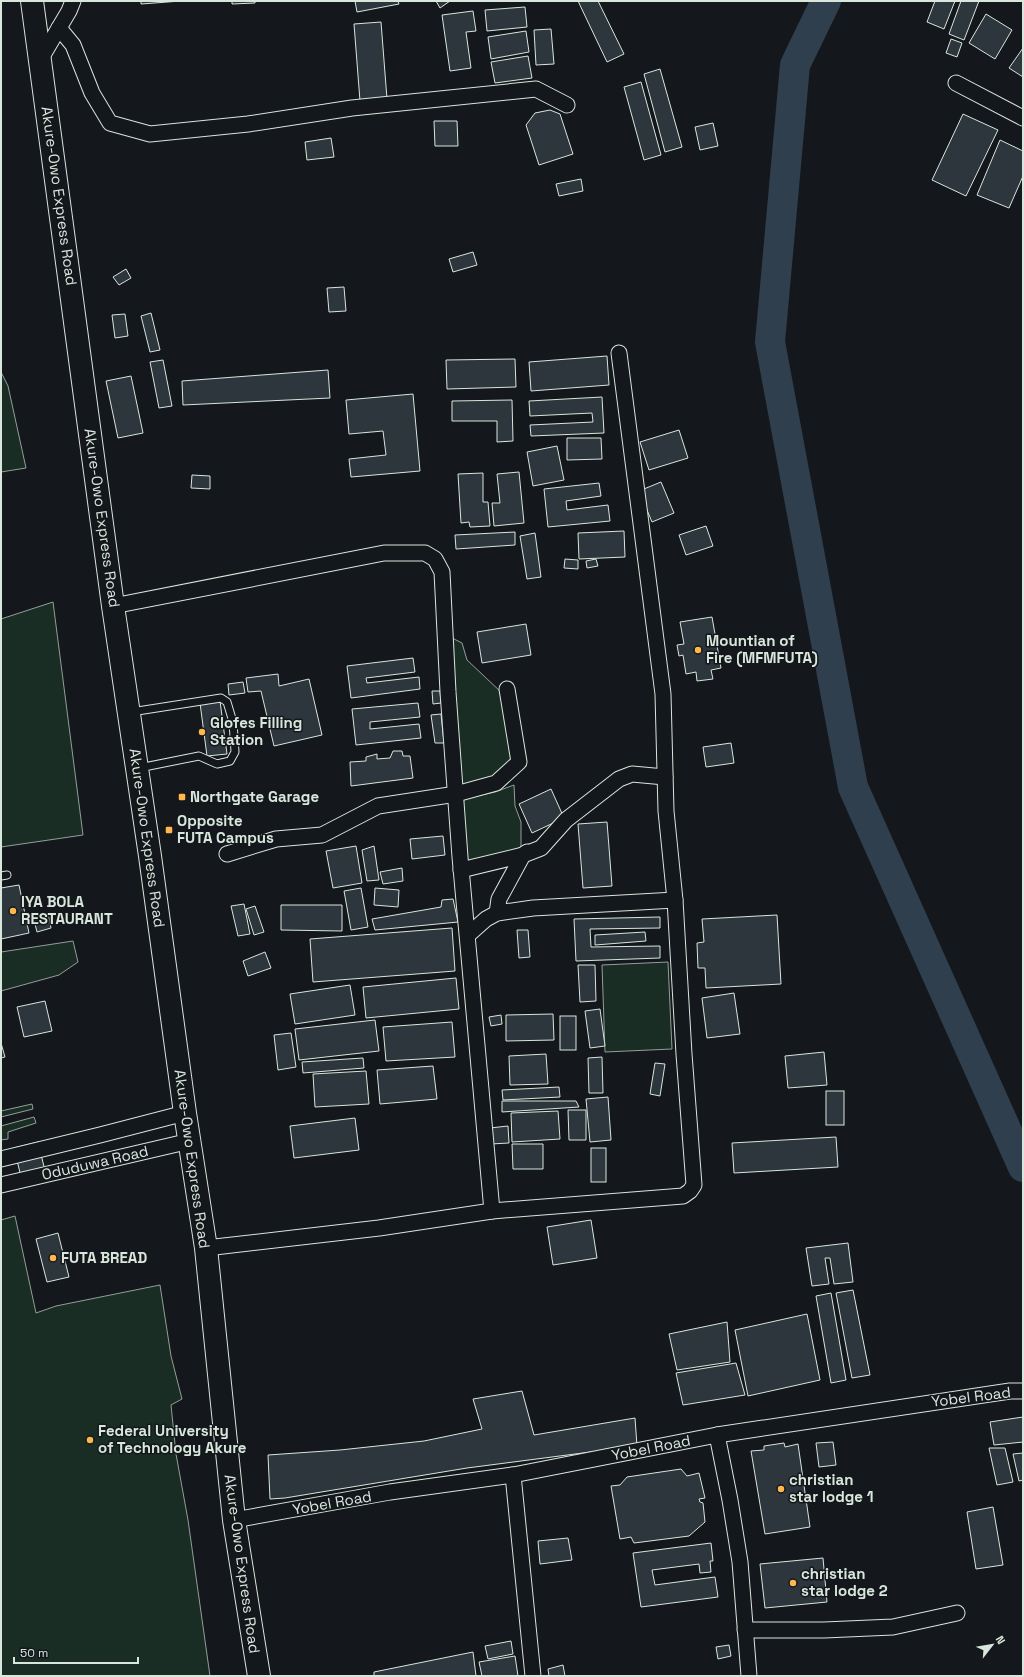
<svg xmlns="http://www.w3.org/2000/svg" width="1024" height="1677" font-family="'Space Grotesk',sans-serif">
<style>
.green{fill:#1a2d24;stroke:#939e99}
.lines{fill:none;stroke-linecap:round;stroke-linejoin:round}
.river{stroke:#2f3f4d;stroke-width:30}
.building{fill:#2c363c;stroke:#d8e6dc}
.service-casing{stroke:#d8e6dc;stroke-width:9}
.minor-casing{stroke:#d8e6dc;stroke-width:17}
.trunk-casing{stroke:#d8e6dc;stroke-width:24}
.service{stroke:#14181c;stroke-width:7}
.minor{stroke:#14181c;stroke-width:15}
.trunk{stroke:#14181c;stroke-width:22}
.poi-dot{fill:#ffb74d;stroke:#14181c;stroke-width:1.5}
.labels{text-anchor:middle;stroke-width:3;stroke-linejoin:round;paint-order:stroke}
.street-label{font-size:15px;fill:#d8e6dc;stroke:#14181c}
.poi-label{font-size:15px;font-weight:bold;fill:#d8e6dc;stroke:#14181c;text-anchor:start}
</style>
<rect width="100%" height="100%" fill="#14181c"/>
<g class="green">
<polygon points="1,372 8,386 26,468 1,472"/>
<polygon points="53,602 83,835 1,847 1,619"/>
<polygon points="450,637 462,643 467,660 502,693 515,763 495,779 460,791"/>
<polygon points="514,785 515,806 521,822 521,851 465,866 459,800 495,792"/>
<polygon points="73,941 78,962 59,975 1,991 1,952"/>
<polygon points="668,962 672,1049 605,1052 602,965"/>
<polygon points="32,1104 33,1109 1,1117 1,1111"/>
<polygon points="34,1117 36,1123 8,1132 8,1139 1,1140 1,1126"/>
<polygon points="15,1216 36,1313 56,1306 160,1285 171,1356 182,1399 171,1405 176,1454 188,1520 210,1676 1,1676 1,1220"/>
</g>
<g class="lines">
<polyline class="river" points="826,1 795,65 770,342 853,787 1023,1167"/>
</g>
<g class="building">
<polygon points="141,1 181,1 141,4"/>
<polygon points="232,1 255,1 255,3 232,4"/>
<polygon points="355,1 398,1 399,4 357,12"/>
<polygon points="436,1 450,1 440,8"/>
<polygon points="578,1 598,1 624,54 607,62"/>
<polygon points="935,1 955,1 944,29 927,22"/>
<polygon points="961,1 979,1 964,40 949,34"/>
<polygon points="525,7 527,27 487,31 485,10"/>
<polygon points="473,11 476,31 466,32 471,68 450,71 442,15"/>
<polygon points="986,14 1012,30 995,59 969,43"/>
<polygon points="381,22 387,99 360,101 354,24"/>
<polygon points="551,29 554,64 536,65 534,30"/>
<polygon points="526,31 529,52 491,59 488,37"/>
<polygon points="951,39 962,43 957,57 946,53"/>
<polygon points="1023,48 1023,77 1009,68"/>
<polygon points="528,56 532,78 495,83 491,62"/>
<polygon points="660,69 682,147 665,152 644,74"/>
<polygon points="641,82 661,155 644,160 624,87"/>
<polygon points="550,110 560,114 573,154 539,165 526,125 535,113"/>
<polygon points="963,114 998,130 966,196 932,180"/>
<polygon points="434,121 457,121 458,146 435,146"/>
<polygon points="713,123 718,146 700,150 695,127"/>
<polygon points="331,138 334,157 307,160 305,142"/>
<polygon points="1000,140 1023,151 1023,176 1009,208 977,195"/>
<polygon points="581,179 583,191 559,196 556,184"/>
<polygon points="473,252 477,265 453,272 449,259"/>
<polygon points="126,269 131,278 119,285 113,277"/>
<polygon points="344,287 346,311 329,312 327,288"/>
<polygon points="151,313 160,350 150,352 141,316"/>
<polygon points="125,314 128,336 115,338 112,315"/>
<polygon points="607,356 609,385 531,391 529,362"/>
<polygon points="515,359 516,387 447,389 446,360"/>
<polygon points="163,360 172,406 159,408 150,362"/>
<polygon points="328,370 330,398 183,405 182,381"/>
<polygon points="131,376 143,433 118,438 106,381"/>
<polygon points="413,394 420,471 351,477 349,459 386,455 383,431 349,434 346,400"/>
<polygon points="602,397 604,433 531,436 530,425 593,422 592,413 530,416 529,401"/>
<polygon points="512,400 513,441 497,442 497,421 452,421 452,401"/>
<polygon points="679,430 688,458 649,470 640,442"/>
<polygon points="567,438 601,438 602,459 567,460"/>
<polygon points="557,446 564,480 533,486 527,452"/>
<polygon points="519,472 524,523 494,526 492,503 500,503 497,474"/>
<polygon points="483,473 483,502 488,502 490,526 470,527 469,522 461,523 458,474"/>
<polygon points="192,475 210,476 210,489 191,488"/>
<polygon points="661,482 674,513 652,522 639,491"/>
<polygon points="599,483 601,496 566,501 567,510 608,505 610,521 548,527 544,489"/>
<polygon points="706,526 713,546 686,555 679,535"/>
<polygon points="624,531 625,557 579,559 578,533"/>
<polygon points="515,532 515,545 456,549 455,535"/>
<polygon points="535,533 541,577 527,579 520,536"/>
<polygon points="565,559 578,560 578,569 564,568"/>
<polygon points="596,559 598,566 587,568 586,561"/>
<polygon points="712,617 721,668 711,670 713,679 697,681 696,672 686,674 683,655 679,656 677,645 684,644 680,622"/>
<polygon points="526,624 531,655 482,663 477,632"/>
<polygon points="413,658 415,672 366,678 367,683 419,677 420,689 351,698 347,666"/>
<polygon points="278,674 279,686 309,679 322,735 274,746 261,691 248,692 246,678"/>
<polygon points="243,682 245,693 229,695 228,684"/>
<polygon points="432,691 440,691 441,703 433,704"/>
<polygon points="220,701 227,754 207,756 200,703"/>
<polygon points="418,703 420,717 370,722 370,729 419,724 421,738 356,745 352,709"/>
<polygon points="441,714 444,743 435,743 431,715"/>
<polygon points="731,743 734,763 706,767 703,747"/>
<polygon points="393,751 402,751 403,756 410,756 413,778 351,786 350,762 366,761 366,757 377,754 377,759 390,758"/>
<polygon points="551,789 564,818 532,833 519,804"/>
<polygon points="607,822 612,886 583,888 578,824"/>
<polygon points="443,836 445,855 412,859 410,839"/>
<polygon points="356,846 362,883 333,888 326,851"/>
<polygon points="374,846 379,880 367,881 362,850"/>
<polygon points="402,868 403,881 383,884 380,872"/>
<polygon points="19,885 29,933 1,939 1,888"/>
<polygon points="361,888 368,927 351,930 344,891"/>
<polygon points="375,888 399,890 398,907 374,905"/>
<polygon points="453,899 458,922 375,930 372,919 441,907 442,900"/>
<polygon points="244,904 250,934 238,936 231,906"/>
<polygon points="281,905 342,905 342,931 281,930"/>
<polygon points="255,906 264,932 254,935 246,909"/>
<polygon points="777,915 781,984 706,988 705,968 698,968 697,943 704,942 702,919"/>
<polygon points="49,917 51,928 37,932 34,920"/>
<polygon points="660,917 660,928 590,929 591,947 660,946 660,958 576,961 574,919"/>
<polygon points="452,928 455,971 313,982 310,939"/>
<polygon points="517,930 528,930 530,957 519,958"/>
<polygon points="645,932 646,941 595,945 595,935"/>
<polygon points="265,952 271,968 248,976 243,961"/>
<polygon points="578,965 595,965 596,1001 580,1002"/>
<polygon points="456,978 459,1009 366,1018 363,987"/>
<polygon points="350,985 355,1015 295,1024 290,994"/>
<polygon points="734,993 740,1034 707,1038 702,998"/>
<polygon points="45,1001 52,1031 24,1037 17,1007"/>
<polygon points="600,1009 605,1046 590,1048 585,1011"/>
<polygon points="553,1014 554,1040 506,1041 506,1015"/>
<polygon points="501,1015 502,1024 491,1026 489,1017"/>
<rect x="560" y="1016" width="16" height="34"/>
<polygon points="375,1020 379,1051 299,1060 295,1029"/>
<polygon points="452,1022 455,1057 386,1061 383,1027"/>
<polygon points="291,1033 296,1067 278,1070 274,1035"/>
<polygon points="1,1043 5,1057 1,1058"/>
<polygon points="824,1052 827,1085 788,1088 785,1056"/>
<polygon points="546,1054 548,1084 510,1085 509,1056"/>
<polygon points="602,1057 603,1093 589,1093 588,1058"/>
<polygon points="363,1058 364,1068 303,1073 302,1062"/>
<polygon points="655,1063 665,1064 660,1096 650,1094"/>
<polygon points="433,1066 437,1099 380,1104 377,1070"/>
<polygon points="366,1071 369,1104 315,1107 313,1074"/>
<polygon points="559,1087 560,1097 503,1100 502,1090"/>
<rect x="826" y="1091" width="18" height="34"/>
<polygon points="608,1097 611,1140 590,1142 586,1099"/>
<polygon points="502,1101 576,1101 579,1107 502,1112"/>
<polygon points="568,1110 586,1110 586,1140 569,1140"/>
<polygon points="558,1111 560,1139 512,1142 511,1113"/>
<polygon points="355,1118 359,1150 294,1158 290,1126"/>
<polygon points="508,1126 509,1143 491,1144 490,1128"/>
<polygon points="836,1137 838,1167 734,1173 732,1143"/>
<polygon points="38,1142 47,1179 23,1185 14,1148"/>
<polygon points="512,1144 543,1144 543,1169 513,1169"/>
<rect x="591" y="1148" width="15" height="34"/>
<polygon points="591,1220 597,1258 553,1265 547,1227"/>
<polygon points="58,1233 69,1277 47,1282 36,1239"/>
<polygon points="848,1243 853,1282 834,1284 830,1258 825,1258 829,1284 812,1286 806,1248"/>
<polygon points="853,1290 870,1375 852,1378 836,1293"/>
<polygon points="831,1293 846,1380 831,1383 816,1296"/>
<polygon points="807,1314 820,1380 748,1396 735,1330"/>
<polygon points="727,1322 730,1362 677,1370 669,1334"/>
<polygon points="736,1363 745,1395 683,1405 676,1373"/>
<polygon points="522,1391 534,1435 635,1418 637,1446 467,1468 285,1498 270,1499 268,1455 340,1450 424,1441 482,1429 473,1399"/>
<polygon points="1023,1417 1023,1442 994,1445 990,1422"/>
<polygon points="833,1442 836,1465 819,1467 816,1443"/>
<polygon points="784,1443 785,1447 798,1444 810,1527 765,1534 751,1451 764,1450 764,1446"/>
<polygon points="989,1448 1005,1448 1013,1482 997,1485"/>
<polygon points="1023,1453 1023,1480 1019,1481 1013,1454"/>
<polygon points="681,1469 687,1476 699,1473 705,1498 699,1499 700,1502 703,1503 705,1522 689,1536 634,1543 631,1537 620,1539 611,1486 620,1485 627,1477"/>
<polygon points="993,1507 1003,1565 976,1569 967,1512"/>
<polygon points="568,1538 572,1560 540,1564 538,1541"/>
<polygon points="711,1543 713,1561 710,1561 711,1572 700,1573 699,1564 652,1570 655,1585 715,1577 718,1597 641,1607 633,1553"/>
<polygon points="823,1558 827,1602 765,1608 760,1564"/>
<polygon points="511,1641 513,1654 488,1659 485,1646"/>
<polygon points="729,1645 731,1656 718,1659 716,1647"/>
<polygon points="473,1652 476,1676 374,1676 374,1672"/>
<polygon points="515,1656 518,1676 482,1676 479,1662"/>
<polygon points="563,1665 565,1676 549,1676 548,1669"/>
</g>
<g class="lines">
<g class="service-casing">
<g id="service">
<polyline points="131,712 221,698 227,702 233,722 235,752 230,761 217,764 199,756 139,768"/>
<polyline points="1,876 7,875"/>
</g>
</g>
<g class="minor-casing">
<g id="minor">
<polyline points="59,28 73,45 92,93 110,123 150,134 248,124 352,108 536,89 567,105"/>
<polyline points="40,60 69,11 73,1"/>
<polyline points="956,83 1023,118"/>
<polyline points="113,606 384,553 425,553 435,559 442,572 448,692 460,857 492,1211"/>
<polyline points="227,854 276,839 322,835 378,806 456,794 496,783 519,762 507,689"/>
<polyline points="461,870 523,855 527,852"/>
<polyline points="497,913 499,899 523,855 541,848 566,820 619,779 632,774 665,777"/>
<polyline points="468,935 486,919 497,913 533,908 675,900"/>
<polyline points="1,1159 100,1135 185,1113"/>
<polyline points="1,1185 190,1141"/>
<polyline points="206,1248 379,1228 492,1211 683,1196 690,1191 694,1185 684,1054 675,900 666,811 663,694 619,353"/>
<polyline points="717,1435 730,1500 740,1562 749,1676"/>
<polyline points="513,1475 533,1676"/>
<polyline points="234,1520 390,1492 513,1475 717,1435 1010,1391 1023,1391"/>
<polyline points="745,1630 824,1630 893,1627 957,1613"/>
</g>
</g>
<g class="trunk-casing">
<polyline id="trunk" points="32,1 113,606 150,856 185,1113 206,1248 234,1520 259,1676"/>
</g>
<use href="#service" class="service"/>
<use href="#minor" class="minor"/>
<use href="#trunk" class="trunk"/>
</g>
<g class="poi-dot">
<circle cx="698" cy="650" r="4"/>
<circle cx="202" cy="732" r="4"/>
<rect x="178" y="793" width="8" height="8" rx="2"/>
<rect x="165" y="826" width="8" height="8" rx="2"/>
<circle cx="13" cy="911" r="4"/>
<circle cx="53" cy="1258" r="4"/>
<circle cx="90" cy="1440" r="4"/>
<circle cx="781" cy="1489" r="4"/>
<circle cx="793" cy="1583" r="4"/>
</g>
<g class="labels">
<g class="street-label">
<text transform="translate(59 196) rotate(82)" y="5">Akure-Owo Express Road</text>
<text transform="translate(102 518) rotate(82)" y="5">Akure-Owo Express Road</text>
<text transform="translate(147 838) rotate(82)" y="5">Akure-Owo Express Road</text>
<text transform="translate(192 1159) rotate(82)" y="5">Akure-Owo Express Road</text>
<text transform="translate(95 1163) rotate(-13)" y="5">Oduduwa Road</text>
<text transform="translate(971 1397) rotate(-7)" y="5">Yobel Road</text>
<text transform="translate(651 1448) rotate(-11)" y="5">Yobel Road</text>
<text transform="translate(332 1503) rotate(-10)" y="5">Yobel Road</text>
<text transform="translate(242 1564) rotate(82)" y="5">Akure-Owo Express Road</text>
</g>
<g class="poi-label">
<text x="706" y="646">Mountian of<tspan x="706" dy="17">Fire (MFMFUTA)</tspan></text>
<text x="210" y="728">Glofes Filling<tspan x="210" dy="17">Station</tspan></text>
<text x="190" y="802">Northgate Garage</text>
<text x="177" y="826">Opposite<tspan x="177" dy="17">FUTA Campus</tspan></text>
<text x="21" y="907">IYA BOLA<tspan x="21" dy="17">RESTAURANT</tspan></text>
<text x="61" y="1263">FUTA BREAD</text>
<text x="98" y="1436">Federal University<tspan x="98" dy="17">of Technology Akure</tspan></text>
<text x="789" y="1485">christian<tspan x="789" dy="17">star lodge 1</tspan></text>
<text x="801" y="1579">christian<tspan x="801" dy="17">star lodge 2</tspan></text>
</g>
</g>
<rect width="1024" height="1677" fill="none" stroke="#d8e6dc" stroke-width="4"/>
<g transform="translate(992 1645) rotate(59)" stroke="#14181c" stroke-width="3" paint-order="stroke">
<path d="M0-3L7 15L0 10L-7 15Z" fill="#d8e6dc"/>
<text y="-6" font-size="11" font-weight="bold" text-anchor="middle" fill="#d8e6dc">N</text>
</g>
<path d="M14 1657v6h124v-6" fill="none" stroke="#d8e6dc" stroke-width="2"/>
<text x="20" y="1657" font-size="12" fill="#d8e6dc" stroke="#14181c" stroke-width="3" paint-order="stroke">50 m</text>
</svg>
